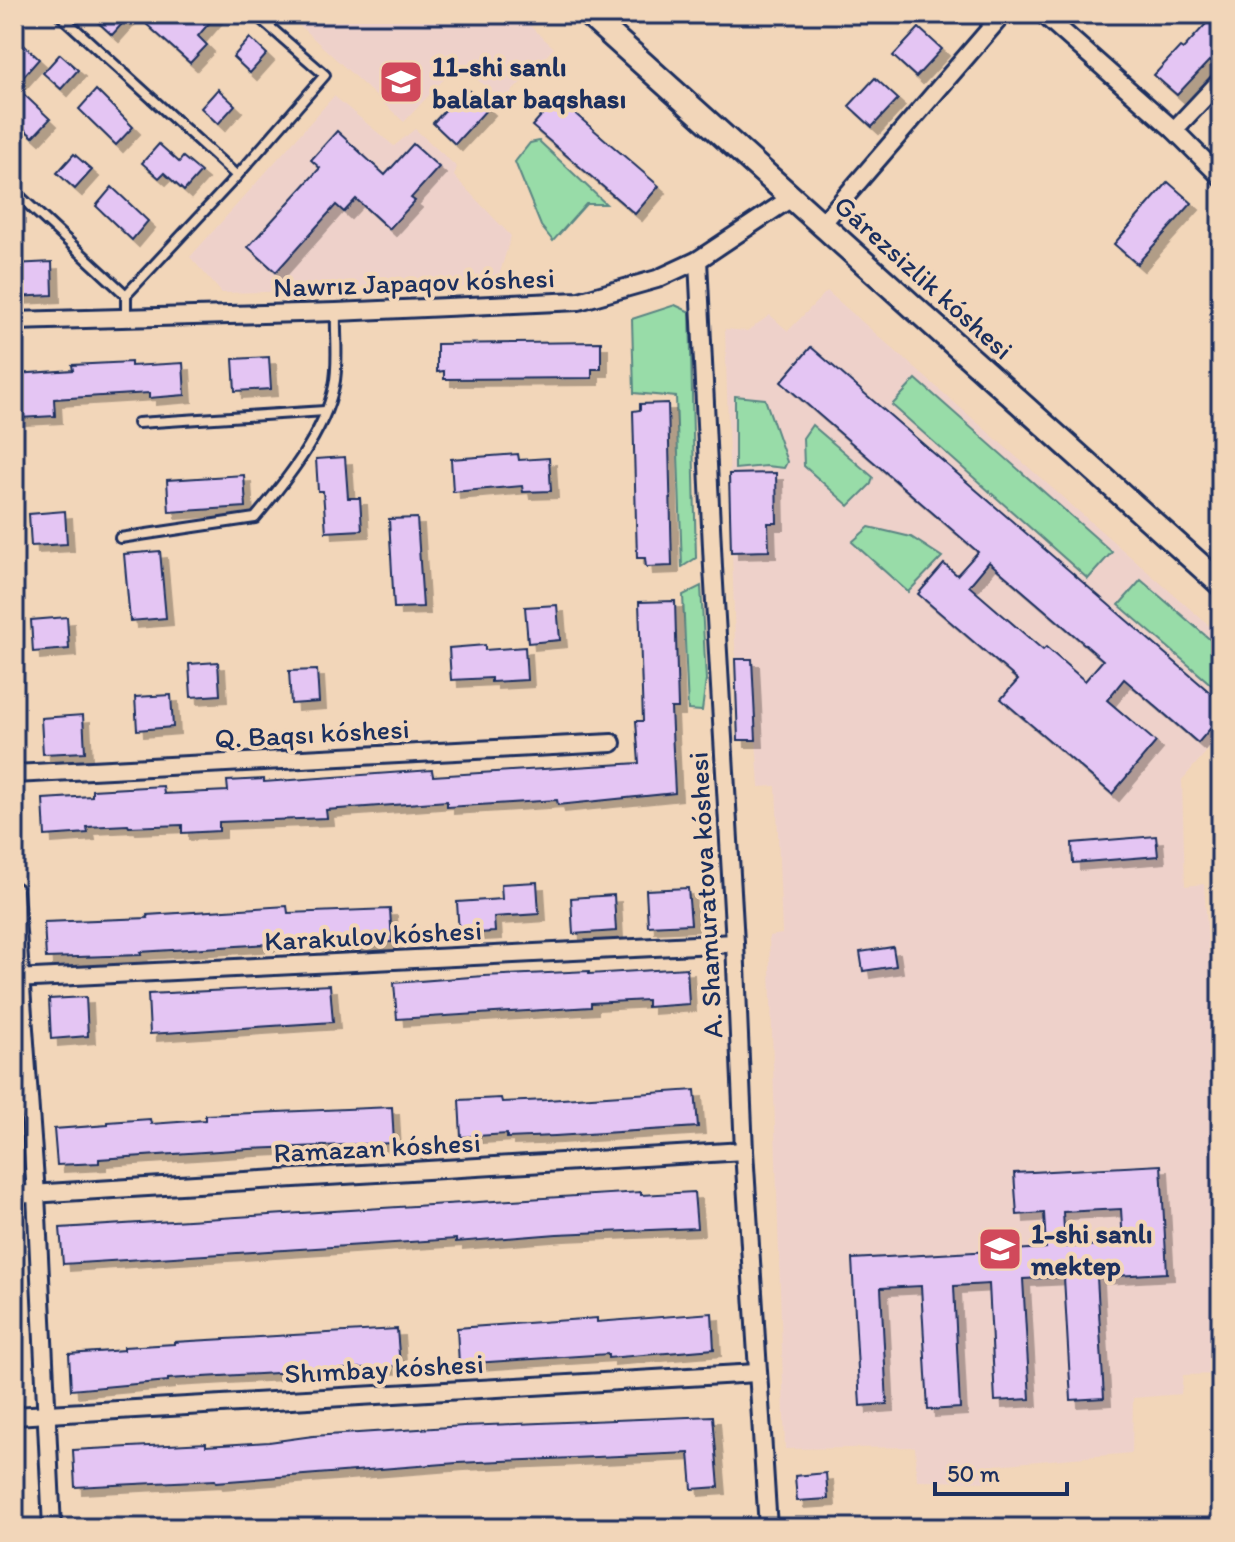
<svg xmlns="http://www.w3.org/2000/svg" width="1235" height="1542" font-family="Itim,sans-serif">
<style>
.built{fill:#eed1ca}
.green{fill:#98dca8;stroke:#5a8683;stroke-width:2}
.building{fill:#e4c5f3;stroke:#1b2f5e;stroke-width:2;fill-rule:evenodd;filter:url(#shadow)}
.lines{fill:none;stroke-linecap:round;stroke-linejoin:round}
.service-casing{stroke:#1b2f5e;stroke-width:14}
.minor-casing{stroke:#1b2f5e;stroke-width:22}
.tertiary-casing{stroke:#1b2f5e;stroke-width:28}
.service{stroke:#f2d6b9;stroke-width:8}
.minor{stroke:#f2d6b9;stroke-width:16}
.tertiary{stroke:#f2d6b9;stroke-width:22}
.labels{text-anchor:middle;stroke-width:8;stroke-linejoin:round;paint-order:stroke}
.poi-label{font-size:28px;font-weight:bold;fill:#1b2f5e;stroke:#f2d6b9;text-anchor:start}
.street-label{font-size:28px;fill:#1b2f5e;stroke:#f2d6b9}
</style>
<defs>
<filter id="shadow"><feDropShadow dx="7" dy="7" stdDeviation="0" flood-color="#0004"/></filter>
</defs>
<rect width="100%" height="100%" fill="#f2d6b9"/>
<filter id="ink" filterUnits="userSpaceOnUse"><feTurbulence type="fractalNoise" baseFrequency=".0125" numOctaves="2"/><feDisplacementMap in="SourceGraphic" scale="16" xChannelSelector="R" yChannelSelector="G"/><feConvolveMatrix kernelMatrix="1 2 1 2 8 2 1 2 1" color-interpolation-filters="sRGB"/></filter>
<g filter="url(#ink)">
<g class="built">
<polygon points="287,14 517,14 554,48 502,102 459,63 404,122"/>
<polygon points="334,96 394,146 415,129 457,167 454,176 511,236 496,286 222,293 190,257"/>
<polygon points="827,291 1221,636 1221,735 1182,780 1185,886 1204,884 1221,1124 1221,1374 1183,1375 1181,1394 1133,1398 1132,1453 994,1465 995,1482 917,1481 915,1447 785,1449 769,936 782,934 776,786 759,787 756,740 738,740 725,329 747,331 770,315 788,331"/>
</g>
<g class="green">
<polygon points="539,141 606,204 586,204 553,241 541,226 515,162 530,143"/>
<polygon points="675,305 690,312 696,558 682,567 676,397 634,393 632,319"/>
<polygon points="916,379 1112,552 1088,579 892,405"/>
<polygon points="735,396 765,399 787,462 784,468 766,466 735,469"/>
<polygon points="812,425 873,477 871,484 849,506 804,466 803,438"/>
<polygon points="869,527 911,537 942,557 908,592 852,542"/>
<polygon points="1141,580 1221,649 1221,693 1119,605"/>
<polygon points="701,586 706,680 702,711 688,710 683,595"/>
</g>
<g class="building">
<polygon points="89,14 131,14 112,35"/>
<polygon points="153,14 217,14 198,36 207,45 190,63 145,23"/>
<polygon points="1215,14 1221,14 1221,54 1212,64 1209,61 1177,95 1154,75 1180,47 1183,49"/>
<polygon points="919,28 942,49 916,77 893,56"/>
<polygon points="14,36 39,59 15,86 50,119 33,137 14,120"/>
<polygon points="250,38 267,54 250,73 233,57"/>
<polygon points="60,54 78,70 61,89 43,73"/>
<polygon points="875,78 898,99 872,127 849,106"/>
<polygon points="466,88 488,108 455,144 433,123"/>
<polygon points="218,89 235,105 218,124 201,108"/>
<polygon points="96,90 133,127 116,145 79,109"/>
<polygon points="557,98 659,186 635,214 532,126"/>
<polygon points="337,131 385,175 413,144 439,167 411,198 415,201 389,229 356,199 344,212 336,205 276,272 248,247 320,168 311,160"/>
<polygon points="159,144 179,162 183,157 201,172 184,191 164,173 159,178 142,163"/>
<polygon points="74,154 92,170 75,189 57,173"/>
<polygon points="1168,182 1192,203 1137,264 1114,244"/>
<polygon points="112,187 148,221 132,240 96,206"/>
<polygon points="52,262 53,295 14,297 14,264"/>
<polygon points="601,342 601,369 592,369 592,378 444,379 444,371 437,372 437,344"/>
<path d="M811,347l410,355v14l-23,27 -74,-64 -17,21 49,42 -44,52 -111,-95 17,-19 -100,-86 26,-30 13,11 21,-23 -197,-170zM989,562l114,98 -18,21 -39,-34 -3,3 -74,-64z"/>
<polygon points="269,357 271,389 235,391 233,359"/>
<polygon points="131,362 131,366 183,363 185,395 149,398 149,393 54,399 55,416 19,418 16,374 73,370 72,365"/>
<polygon points="668,403 672,566 646,567 645,558 637,558 633,411 640,410 640,404"/>
<polygon points="518,454 519,460 549,458 551,491 523,492 522,486 453,492 451,459"/>
<polygon points="345,457 348,498 360,498 362,530 326,532 323,491 318,491 316,459"/>
<polygon points="776,473 777,523 768,523 769,551 731,552 729,474"/>
<polygon points="244,475 246,507 169,512 167,480"/>
<polygon points="65,511 67,544 31,546 29,514"/>
<polygon points="417,518 423,607 394,608 389,519"/>
<polygon points="160,551 166,618 130,621 124,554"/>
<polygon points="675,601 678,708 671,708 675,793 558,805 557,800 447,807 447,801 326,810 327,818 219,822 219,831 182,833 182,825 129,827 128,825 87,827 88,833 45,836 43,799 92,796 92,790 163,786 164,794 228,791 227,781 264,779 264,782 432,770 433,776 639,763 636,721 643,721 639,602"/>
<polygon points="557,605 560,640 528,643 525,607"/>
<polygon points="67,617 69,649 33,652 31,620"/>
<polygon points="485,645 485,650 525,647 527,680 491,682 491,678 451,680 449,648"/>
<polygon points="735,659 752,659 756,740 738,740"/>
<polygon points="218,662 220,695 191,697 189,664"/>
<polygon points="317,670 319,702 291,704 289,671"/>
<polygon points="171,695 173,727 137,730 135,697"/>
<polygon points="83,715 85,752 43,754 41,718"/>
<polygon points="1156,836 1158,856 1073,863 1072,843"/>
<polygon points="537,882 539,914 494,917 495,932 459,934 457,902 502,899 501,884"/>
<polygon points="688,888 691,924 648,926 646,890"/>
<polygon points="614,895 616,931 573,934 571,898"/>
<polygon points="287,906 288,913 390,909 392,942 315,944 315,941 140,952 141,955 46,958 44,922 148,918 147,915"/>
<polygon points="893,947 896,966 863,971 860,952"/>
<polygon points="687,968 689,1004 647,1007 647,1000 591,1003 591,1007 397,1019 394,983 484,976 589,971 589,974"/>
<polygon points="330,985 333,1022 150,1034 148,994"/>
<polygon points="86,997 88,1036 51,1039 49,999"/>
<polygon points="695,1090 698,1127 555,1136 507,1138 507,1134 461,1137 459,1100 501,1098 502,1102 547,1100"/>
<polygon points="392,1107 394,1143 249,1149 99,1159 99,1163 57,1165 54,1129 108,1125 108,1122 150,1119 151,1124 205,1120 205,1115"/>
<path d="M1161,1165l6,108 -70,4 7,121 -33,2 -7,-123 -41,2 7,120 -35,2 -6,-117 -35,2 6,122 -32,2 -7,-124 -40,2 6,116 -27,2 -8,-147 194,-11 -2,-35 -27,2 -3,-42zM1121,1209l2,35 -58,3 -2,-35z"/>
<polygon points="641,1192 641,1195 694,1192 697,1228 557,1234 456,1242 456,1239 63,1264 60,1228"/>
<polygon points="712,1313 714,1349 608,1358 608,1354 459,1364 457,1328 597,1318 597,1322"/>
<polygon points="397,1329 400,1366 168,1379 168,1381 71,1390 69,1354 124,1350 124,1347 174,1344 174,1342"/>
<polygon points="713,1416 719,1487 692,1489 689,1453 457,1463 216,1482 215,1480 75,1487 73,1450 206,1443 206,1446 269,1442 313,1436 464,1426"/>
<polygon points="826,1473 828,1499 797,1501 795,1476"/>
</g>
<g class="lines">
<g class="service-casing">
<g id="service">
<polyline points="59,14 237,176"/>
<polyline points="14,191 126,295"/>
<polyline points="126,317 126,295 237,176 325,75 255,14"/>
<polyline points="138,423 325,411"/>
<path d="M120,538l135,-20c30,-36 69,-84 79,-132 5,-22 1,-51 2,-74"/>
</g>
</g>
<g class="minor-casing">
<g id="minor">
<polyline points="1043,14 1174,130 1221,177"/>
<polyline points="1174,130 1221,80"/>
<polyline points="821,225 1003,14"/>
<polyline points="698,260 713,567 735,943 744,1151 768,1528"/>
<polyline points="14,321 336,312 579,301 657,279 698,260 791,198"/>
<polyline points="14,774 612,743"/>
<polyline points="14,891 36,1194 52,1528"/>
<polyline points="14,979 735,943"/>
<polyline points="14,1195 744,1151"/>
<polyline points="14,1416 757,1373"/>
</g>
</g>
<g class="tertiary-casing">
<polyline id="tertiary" points="588,14 1221,584"/>
</g>
<use href="#service" class="service"/>
<use href="#minor" class="minor"/>
<use href="#tertiary" class="tertiary"/>
</g>
</g>
<defs>
<g id="school-square" transform="scale(2.3)"><rect x="-9" y="-9" width="18" height="18" rx="4" fill="#d1495b" stroke="#f2d6b9"/><path d="M0-5L7-2L0 1L-7-2ZM-4 1L0 2.5L4 1V4Q0 6-4 4Z" fill="#fff"/></g>
</defs>
<g fill-rule="evenodd">
<use href="#school-square" x="401" y="82"/>
<use href="#school-square" x="1000" y="1249"/>
</g>
<g class="labels">
<g class="poi-label">
<text x="432" y="76">11-shi sanlı<tspan x="432" dy="32">balalar baqshası</tspan></text>
<text x="1031" y="1243">1-shi sanlı<tspan x="1031" dy="32">mektep</tspan></text>
</g>
<g class="street-label">
<text transform="translate(924 277) rotate(42)" y="10">Gárezsizlik kóshesi</text>
<text transform="translate(414 282) rotate(-2)" y="10">Nawrız Japaqov kóshesi</text>
<text transform="translate(312 733) rotate(-3)" y="10">Q. Baqsı kóshesi</text>
<text transform="translate(705 895) rotate(-93)" y="10">A. Shamuratova kóshesi</text>
<text transform="translate(373 935) rotate(-3)" y="10">Karakulov kóshesi</text>
<text transform="translate(377 1147) rotate(-3)" y="10">Ramazan kóshesi</text>
<text transform="translate(384 1368) rotate(-3)" y="10">Shımbay kóshesi</text>
</g>
</g>
<rect width="1235" height="1542" fill="none" stroke="#f2d6b9" stroke-width="48"/>
<rect x="24" y="24" width="1187" height="1494" fill="none" stroke="#1b2f5e" stroke-width="3" filter="url(#ink)"/>
<path d="M935 1482v12h132v-12" fill="none" stroke="#1b2f5e" stroke-width="4"/>
<text x="947" y="1482" font-size="24" fill="#1b2f5e" stroke="#f2d6b9" stroke-width="6" paint-order="stroke">50 m</text>
</svg>
